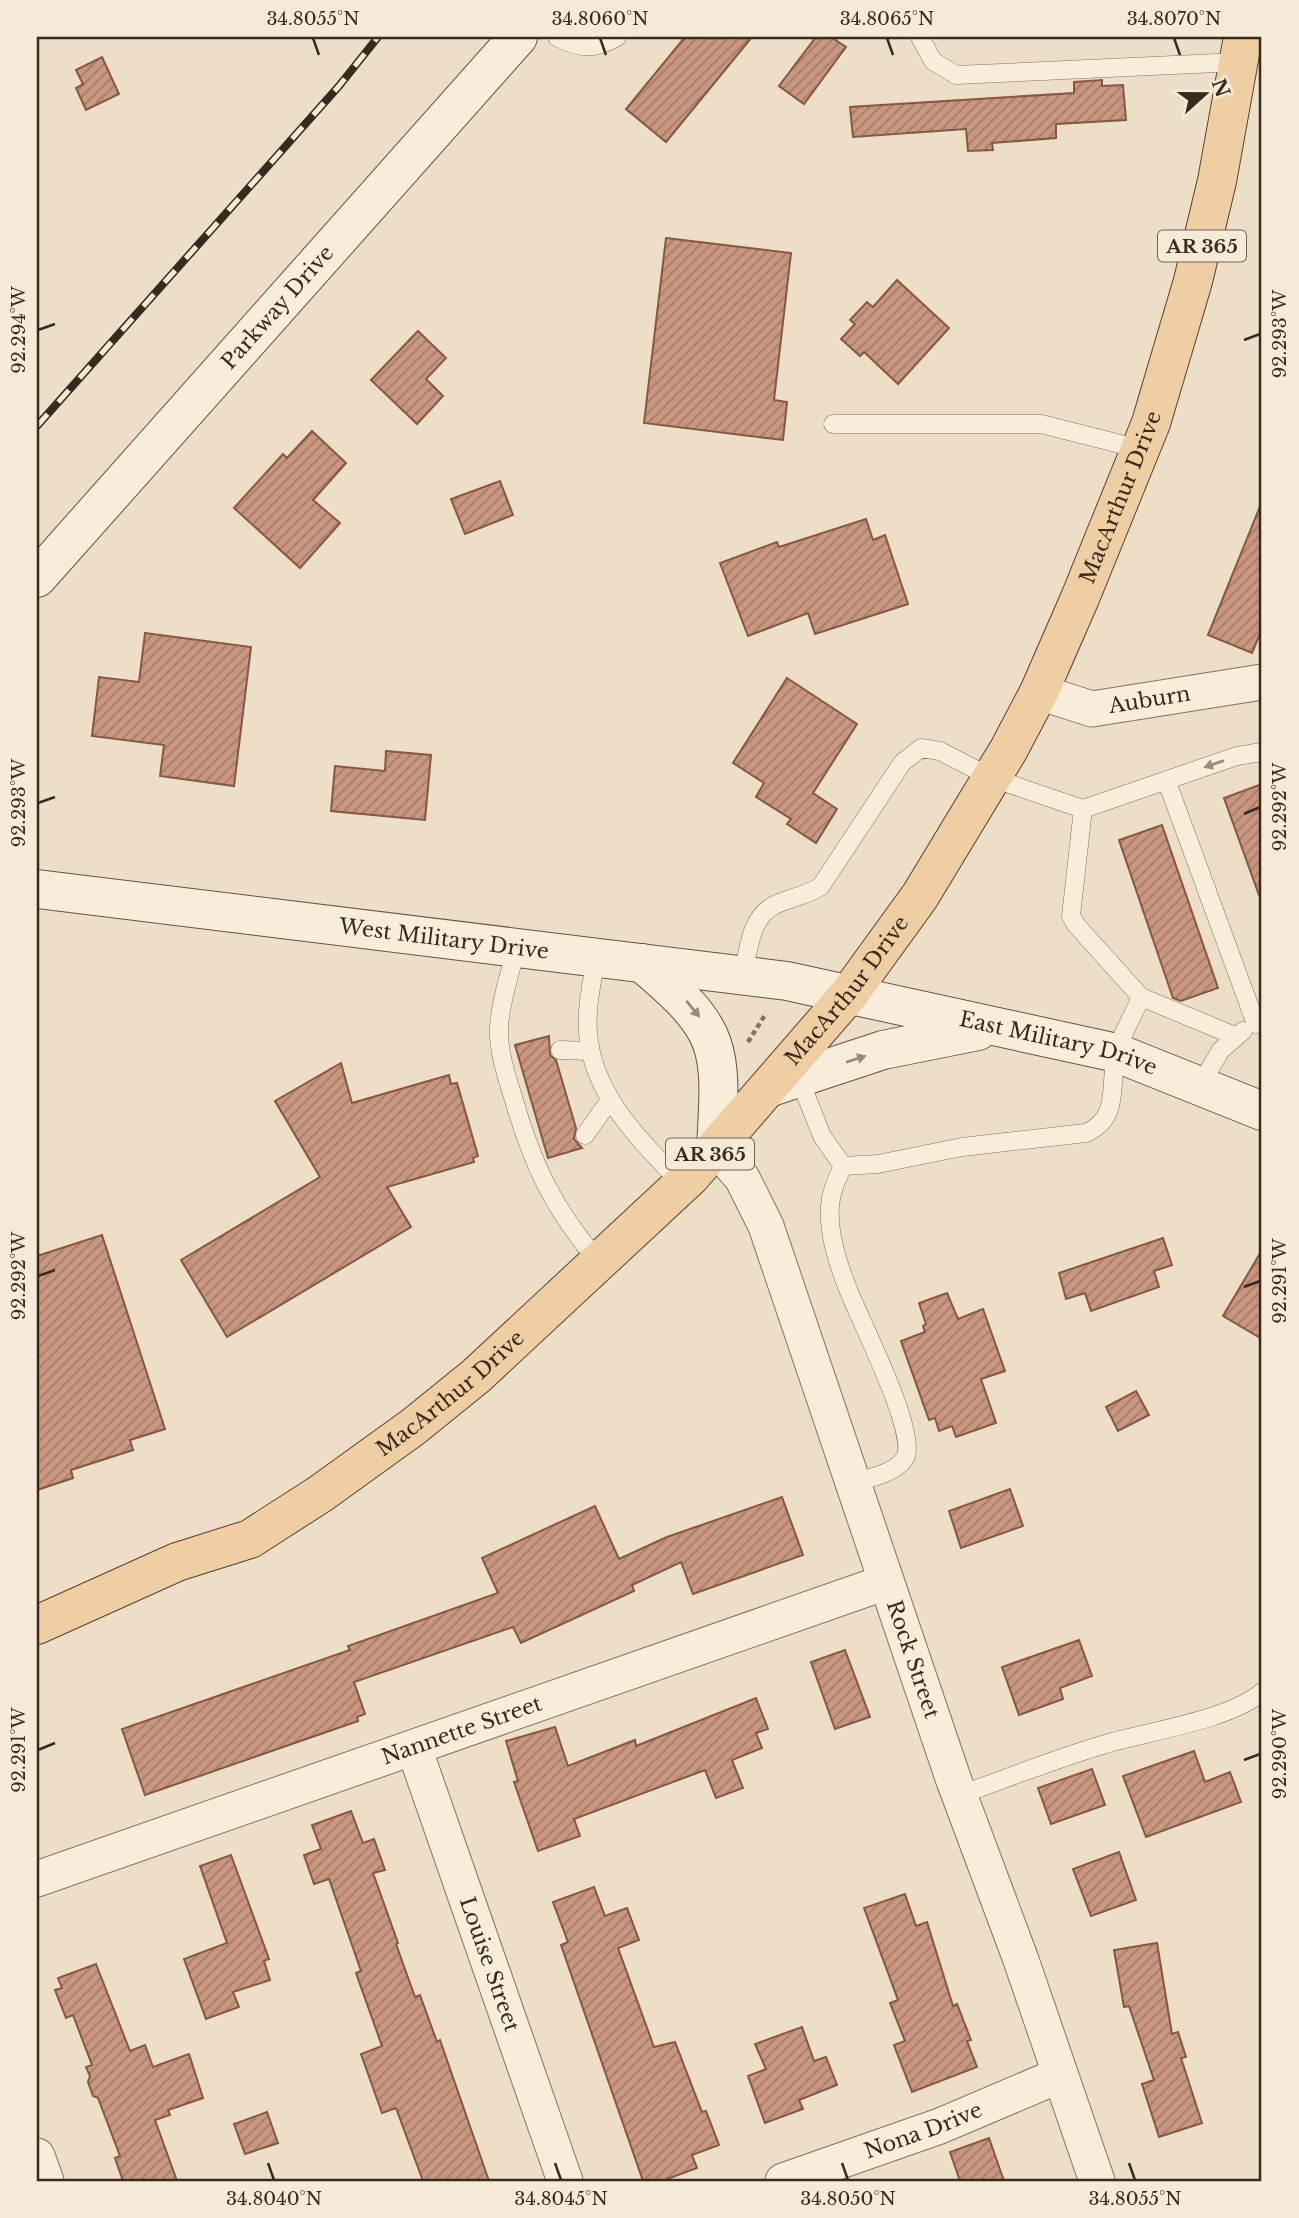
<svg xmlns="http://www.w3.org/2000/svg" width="1299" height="2218" font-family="'Libre Baskerville',serif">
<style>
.building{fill:url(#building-hatch);stroke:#865744;stroke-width:2}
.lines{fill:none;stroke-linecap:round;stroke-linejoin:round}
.lane-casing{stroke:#88705d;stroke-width:19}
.street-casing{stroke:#88705d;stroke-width:37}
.secondary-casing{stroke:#6a5140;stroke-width:40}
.primary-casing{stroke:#563f31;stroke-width:40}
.path{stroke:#88705d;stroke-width:4.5;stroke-dasharray:5 3.5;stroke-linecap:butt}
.lane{stroke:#f8ecdb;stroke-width:18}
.street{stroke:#f8ecdb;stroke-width:35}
.secondary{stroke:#f8ecdb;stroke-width:38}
.primary{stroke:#eecea2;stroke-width:38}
.rail-casing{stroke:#392a20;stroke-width:8}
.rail{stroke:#f5e9d7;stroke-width:5;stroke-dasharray:16;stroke-linecap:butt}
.oneway{fill:#988b7e}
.ticks{fill:none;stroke:#392a20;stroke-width:2.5}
.labels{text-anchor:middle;stroke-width:6;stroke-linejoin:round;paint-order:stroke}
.shield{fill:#f5e9d7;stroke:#716357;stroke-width:2}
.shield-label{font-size:19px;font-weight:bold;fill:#392a20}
.street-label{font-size:21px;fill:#392a20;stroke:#f5e9d7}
.neatline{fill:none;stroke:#392a20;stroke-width:2.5}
.ticks-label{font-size:18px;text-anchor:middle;fill:#392a20}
</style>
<defs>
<pattern id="building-hatch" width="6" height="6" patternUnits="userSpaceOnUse" patternTransform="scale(1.75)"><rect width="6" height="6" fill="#c9967f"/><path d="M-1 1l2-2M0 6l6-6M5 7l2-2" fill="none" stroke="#a47b68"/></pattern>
</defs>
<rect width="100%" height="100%" fill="#eddec8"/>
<g class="building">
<polygon points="685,37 752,37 666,142 626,109"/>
<polygon points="816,37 831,37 846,47 804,104 779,86"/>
<polygon points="102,57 119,94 86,110 76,88 83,84 76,70"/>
<polygon points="1102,80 1102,86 1123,85 1126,120 1056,124 1056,138 992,143 993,150 968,151 966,129 853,137 850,107 1074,93 1074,82"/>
<polygon points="666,238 791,253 774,400 787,402 783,440 644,423"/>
<polygon points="897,280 949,328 898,384 864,352 860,356 841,339 855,324 850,320 867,302 873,307"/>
<polygon points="418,331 446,358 426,379 443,396 417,424 371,380"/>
<polygon points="312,431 346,463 313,500 340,523 300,568 234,508 283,454 287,458"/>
<polygon points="500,481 513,515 465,534 451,499"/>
<polygon points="1261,504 1262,629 1252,653 1208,635"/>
<polygon points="866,519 873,540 885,535 908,604 815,634 808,613 748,636 720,563 777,542 779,547"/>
<polygon points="145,633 251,647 234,786 160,776 164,745 92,736 99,677 139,682"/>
<polygon points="787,678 857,724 813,793 837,809 816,843 787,824 791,819 756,797 764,783 733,763"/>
<polygon points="386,751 431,755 425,820 331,811 335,766 385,771"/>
<polygon points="1262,784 1262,894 1259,895 1224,798"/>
<polygon points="1162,825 1218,988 1181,1001 1173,998 1119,840"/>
<polygon points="549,1036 550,1055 556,1060 576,1128 574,1139 582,1148 548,1158 515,1045"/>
<polygon points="341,1063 352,1103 449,1075 451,1084 457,1083 478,1156 473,1158 474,1162 387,1187 411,1227 227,1337 181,1260 320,1177 275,1101"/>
<polygon points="102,1235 165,1429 130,1440 133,1450 71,1470 73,1478 37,1490 37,1256"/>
<polygon points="1163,1238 1172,1265 1154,1271 1159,1287 1091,1311 1085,1293 1066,1299 1059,1273"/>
<polygon points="1262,1250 1262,1339 1223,1316"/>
<polygon points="947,1293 958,1319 983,1309 1005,1371 981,1379 996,1423 956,1437 952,1426 939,1431 935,1418 929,1420 901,1341 925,1332 923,1326 926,1324 919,1303"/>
<polygon points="1136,1391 1149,1415 1118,1431 1106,1407"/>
<polygon points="1010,1489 1023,1526 961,1548 949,1511"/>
<polygon points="782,1497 803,1555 693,1594 681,1562 632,1585 634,1591 521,1643 513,1627 354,1682 365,1714 357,1717 358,1721 145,1795 122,1729 350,1650 348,1646 498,1593 482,1558 595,1506 619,1559 667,1537"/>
<polygon points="1079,1640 1092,1676 1060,1688 1063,1699 1019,1715 1002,1667"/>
<polygon points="845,1650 870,1717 835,1729 811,1662"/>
<polygon points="756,1698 768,1729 756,1733 762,1748 732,1760 743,1788 716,1798 705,1770 574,1819 580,1836 538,1851 514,1782 518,1781 506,1741 555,1727 568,1766 635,1740 636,1746"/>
<polygon points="1194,1751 1205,1782 1230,1772 1241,1802 1146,1837 1123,1776"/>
<polygon points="1092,1769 1105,1805 1051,1824 1038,1788"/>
<polygon points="351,1811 363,1843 374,1839 385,1870 373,1873 398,1943 396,1944 415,1997 420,1995 437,2042 440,2040 489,2181 423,2181 396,2108 382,2113 361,2054 382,2046 356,1973 361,1971 329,1879 314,1884 304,1855 321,1849 312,1825"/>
<polygon points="1119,1852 1136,1900 1091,1916 1073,1869"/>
<polygon points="231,1855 269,1959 264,1961 270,1980 233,1992 239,2007 206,2019 184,1959 227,1943 200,1866"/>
<polygon points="594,1887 605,1916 627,1908 639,1940 618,1948 654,2047 675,2042 702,2112 706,2111 719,2145 692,2155 697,2168 662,2181 643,2181 561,1945 568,1942 553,1902"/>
<polygon points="905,1894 916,1926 927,1922 953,2006 957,2004 971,2040 967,2041 977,2067 912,2092 894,2045 905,2041 890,2003 898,2000 864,1908"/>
<polygon points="1157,1943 1172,2034 1178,2032 1186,2057 1181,2058 1202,2123 1159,2137 1142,2084 1154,2080 1129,2006 1124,2007 1114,1950"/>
<polygon points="96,1964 130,2051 145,2045 153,2067 189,2054 203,2098 168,2110 170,2115 155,2120 177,2181 123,2181 115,2158 120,2156 98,2098 93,2096 88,2082 90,2076 86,2067 92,2065 73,2015 66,2018 55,1990 62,1988 58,1978"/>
<polygon points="802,2027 814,2061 826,2057 837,2085 799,2100 803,2109 765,2123 748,2076 766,2069 755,2044"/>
<polygon points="267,2112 278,2143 245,2154 234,2124"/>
<polygon points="989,2138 1004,2181 960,2181 950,2152"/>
</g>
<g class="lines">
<g class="lane-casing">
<g id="lane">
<path d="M557,37c22,12 38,13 60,0"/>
<polyline points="920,37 933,61 956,75 1239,62"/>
<polyline points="833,424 1041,424 1140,449"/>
<polyline points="1167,782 1256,1024"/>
<path d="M516,949c-6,25 -16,53 -17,79 -1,22 7,47 14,69 19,66 40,112 86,165"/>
<path d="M596,958c-4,24 -10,50 -8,74 4,63 53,109 94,152"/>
<path d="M743,975c6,-27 7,-61 36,-72 15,-6 29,-8 42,-17l81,-123 19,-15 19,3 52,27 91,31 154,-53 25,-4"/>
<polyline points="1141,997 1235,1036"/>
<polyline points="560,1050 590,1051"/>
<path d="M799,1078l23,58 21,30 35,-2 84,-17 124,-14c36,-16 22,-50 31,-81 5,-19 17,-38 24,-55l-64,-71 -6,-10 12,-107"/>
<polyline points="1199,1087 1221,1050 1243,1031"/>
<polyline points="585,1135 610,1100"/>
<path d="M843,1166c-6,13 -12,25 -13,40 -2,25 7,55 16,78 11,31 73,149 59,174 -9,15 -36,20 -51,25"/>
<path d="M960,1795c48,-17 97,-37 146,-51 44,-13 123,-24 156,-52"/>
</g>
</g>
<g class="street-casing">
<g id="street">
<path id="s1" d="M1039,692l53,17 170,-27"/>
<path id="s2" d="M716,1148l26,30 24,48 187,552 68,182 76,221"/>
<path id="s3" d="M414,1748l151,433"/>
<path id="s4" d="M37,1879l849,-297"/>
<polyline points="37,2156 46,2181"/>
<path id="s5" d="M783,2181l157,-55 120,-51"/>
</g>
</g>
<g class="secondary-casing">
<g id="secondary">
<path id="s6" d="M37,578l481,-541"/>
<path id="s7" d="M37,889l750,92 330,72 145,58"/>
<path d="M642,963c81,68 80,82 74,185"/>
<polyline points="768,1088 883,1050 978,1031"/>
</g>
</g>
<g class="primary-casing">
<g id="primary">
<path id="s8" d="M37,1625l140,-63 73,-23 70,-45 93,-67 63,-51 215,-200 158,-182 71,-98 89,-147 30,-57 41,-94 71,-175 42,-142 24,-100 26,-144"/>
</g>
</g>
<polyline class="path" points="748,1042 765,1015"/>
<use href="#lane" class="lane"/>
<use href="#street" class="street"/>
<use href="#secondary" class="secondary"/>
<use href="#primary" class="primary"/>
<g class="rail-casing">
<polyline id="rail" points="37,426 339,86 378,37"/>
</g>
<use href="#rail" class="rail"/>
</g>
<defs><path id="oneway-solid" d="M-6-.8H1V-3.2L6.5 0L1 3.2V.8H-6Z" transform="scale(1.75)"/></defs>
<g class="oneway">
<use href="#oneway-solid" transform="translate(1214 764) rotate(161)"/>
<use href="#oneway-solid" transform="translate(693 1009) rotate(51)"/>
<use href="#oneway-solid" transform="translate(856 1059) rotate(-18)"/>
</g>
<path class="ticks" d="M313,38l6,17M600,38l6,17M887,38l6,17M1174,38l6,17M38,330l17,-6M1244,340l16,-6M38,803l17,-6M1244,814l16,-7M38,1276l17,-6M1244,1287l16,-6M38,1750l17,-7M1244,1760l16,-6M268,2163l6,17M555,2163l6,17M842,2163l6,17M1129,2163l6,17"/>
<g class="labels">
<g class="shield">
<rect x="1158" y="230.5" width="88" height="31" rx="5"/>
<rect x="666" y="1138.5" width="88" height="31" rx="5"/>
</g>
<g class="shield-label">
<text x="1202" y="253">AR 365</text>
<text x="710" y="1161">AR 365</text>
</g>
<g class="street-label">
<text dy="7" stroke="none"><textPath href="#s6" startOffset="362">Parkway Drive</textPath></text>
<text dy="7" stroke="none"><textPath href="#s8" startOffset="1612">MacArthur Drive</textPath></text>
<text dy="7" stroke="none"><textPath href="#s1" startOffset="114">Auburn</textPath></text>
<text dy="7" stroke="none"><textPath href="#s7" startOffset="410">West Military Drive</textPath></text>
<text dy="7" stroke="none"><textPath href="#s8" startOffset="1045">MacArthur Drive</textPath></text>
<text dy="7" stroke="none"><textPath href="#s7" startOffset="1034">East Military Drive</textPath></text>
<text dy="7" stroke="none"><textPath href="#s8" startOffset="478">MacArthur Drive</textPath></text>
<text dy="7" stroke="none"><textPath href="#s2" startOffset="551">Rock Street</textPath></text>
<text dy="7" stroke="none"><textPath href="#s4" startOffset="450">Nannette Street</textPath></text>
<text dy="7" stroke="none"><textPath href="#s3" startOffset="229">Louise Street</textPath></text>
<text dy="7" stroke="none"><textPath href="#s5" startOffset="149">Nona Drive</textPath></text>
</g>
</g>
<rect width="1299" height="2218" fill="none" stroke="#f5e9d7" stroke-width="77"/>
<g transform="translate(1205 94) rotate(69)" stroke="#f5e9d7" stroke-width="5" paint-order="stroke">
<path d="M0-5L12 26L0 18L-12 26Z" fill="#392a20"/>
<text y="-10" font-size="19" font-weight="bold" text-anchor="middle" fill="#392a20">N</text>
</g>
<rect x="38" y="38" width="1222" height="2142" class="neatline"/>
<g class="ticks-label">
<text x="313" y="25">34.8055°N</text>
<text x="600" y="25">34.8060°N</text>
<text x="887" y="25">34.8065°N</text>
<text x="1174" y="25">34.8070°N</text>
<text transform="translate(19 330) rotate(-90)" y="6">92.294°W</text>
<text transform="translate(1280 334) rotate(-90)" y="6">92.293°W</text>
<text transform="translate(19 803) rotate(-90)" y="6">92.293°W</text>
<text transform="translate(1280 807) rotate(-90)" y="6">92.292°W</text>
<text transform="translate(19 1276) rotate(-90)" y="6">92.292°W</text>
<text transform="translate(1280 1281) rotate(-90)" y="6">92.291°W</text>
<text transform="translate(19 1750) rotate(-90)" y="6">92.291°W</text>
<text transform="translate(1280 1754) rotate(-90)" y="6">92.290°W</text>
<text x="274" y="2205">34.8040°N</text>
<text x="561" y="2205">34.8045°N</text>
<text x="848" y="2205">34.8050°N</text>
<text x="1135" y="2205">34.8055°N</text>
</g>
</svg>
